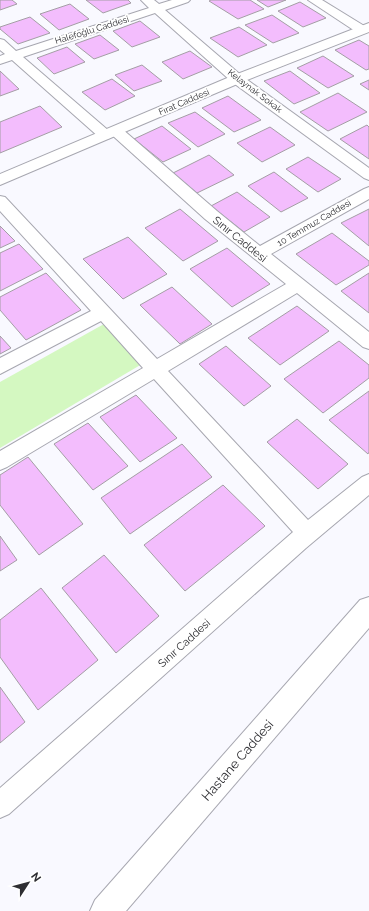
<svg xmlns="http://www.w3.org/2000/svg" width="369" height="911" font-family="Raleway,sans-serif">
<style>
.green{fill:#d4f8c1}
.building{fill:#f3bdfd;stroke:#a49ea5}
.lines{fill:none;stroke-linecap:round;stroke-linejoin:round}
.street-casing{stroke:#a7a7b0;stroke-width:2}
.secondary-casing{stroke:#a7a7b0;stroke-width:2}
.street{fill:#fff;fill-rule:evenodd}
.secondary{fill:#fff;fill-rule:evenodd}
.labels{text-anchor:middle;stroke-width:3.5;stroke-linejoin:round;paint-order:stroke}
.far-street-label{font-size:9px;fill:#2e2e32;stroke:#fff}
.street-label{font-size:11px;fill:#2e2e32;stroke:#fff}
.near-street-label{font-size:13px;fill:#2e2e32;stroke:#fff}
</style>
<rect width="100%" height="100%" fill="#f9f9ff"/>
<polygon class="green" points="104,324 142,364 0,448 0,382"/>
<g class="building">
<polygon points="0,0 12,0 17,4 0,10"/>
<polygon points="86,0 128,0 131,3 103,13"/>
<polygon points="211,0 250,0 264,9 238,19 209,1"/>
<polygon points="257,0 286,0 268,7"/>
<polygon points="300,2 326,18 303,27 278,11"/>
<polygon points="70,4 89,19 59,30 40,14"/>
<polygon points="272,15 299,33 273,43 245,25"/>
<polygon points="30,17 50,33 18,44 0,29 0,27"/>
<polygon points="140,21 160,37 132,47 113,31"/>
<polygon points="239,27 267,45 238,57 210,38"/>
<polygon points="100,35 119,50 94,59 75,44"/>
<polygon points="359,40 369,46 369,69 366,70 335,50"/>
<polygon points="67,47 85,62 54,74 37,58"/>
<polygon points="190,51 212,67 183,79 162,62"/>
<polygon points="323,56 354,76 328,88 297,68"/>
<polygon points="142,65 162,81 134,91 115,75"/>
<polygon points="0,71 19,89 0,96"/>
<polygon points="290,71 320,93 294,104 264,81"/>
<polygon points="112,79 135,96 105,110 82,92"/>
<polygon points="369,80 369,90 360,84"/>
<polygon points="338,93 367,112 328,131 300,112"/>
<polygon points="228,96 261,120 234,132 202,108"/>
<polygon points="40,106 62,127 0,153 0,122"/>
<polygon points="195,112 225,134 198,147 168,123"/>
<polygon points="367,125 369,127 369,159 340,139"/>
<polygon points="162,126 191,149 163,162 134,139"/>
<polygon points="270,127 295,145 262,162 237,143"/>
<polygon points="209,155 234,175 197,193 173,173"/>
<polygon points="308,157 341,179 318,192 286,169"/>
<polygon points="274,172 308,198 281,212 248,186"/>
<polygon points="237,192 270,217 244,232 211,206"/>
<polygon points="180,209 218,241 183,261 145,228"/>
<polygon points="369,209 369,246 341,223"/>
<polygon points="0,226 15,241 0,248"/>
<polygon points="332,233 369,261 369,265 336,285 296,254"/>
<polygon points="128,237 167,274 123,299 83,259"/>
<polygon points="19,244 43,269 0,291 0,253"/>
<polygon points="227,248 270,284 232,307 190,269"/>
<polygon points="46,273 81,310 26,340 0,310 0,297"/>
<polygon points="369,273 369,313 341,291"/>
<polygon points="172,287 212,324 180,344 140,305"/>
<polygon points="297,306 329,331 280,365 248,338"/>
<polygon points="0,336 11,348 0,354"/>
<polygon points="339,341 369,365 369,378 323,413 284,379"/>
<polygon points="226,346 271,386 244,406 199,364"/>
<polygon points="369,391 369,452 368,454 329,420"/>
<polygon points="136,395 177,438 140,462 100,417"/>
<polygon points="297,419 348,464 318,489 267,442"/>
<polygon points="88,423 128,466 93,490 54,444"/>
<polygon points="182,444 212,477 130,534 101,498"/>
<polygon points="28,457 83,524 39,555 0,505 0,475"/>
<polygon points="223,485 265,526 185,591 144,545"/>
<polygon points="0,536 17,560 0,571"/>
<polygon points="104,555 159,616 116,653 62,588"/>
<polygon points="41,588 98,660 38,710 0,657 0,620"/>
<polygon points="0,687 25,722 0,743"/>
</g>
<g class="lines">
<g class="street-casing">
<g id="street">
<polygon points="141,0 154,0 159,4 172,0 190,0 188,2 165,10 242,76 369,168 369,180 364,178 232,82 155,13 23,57 109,131 111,128 116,127 121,128 217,211 260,246 364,189 369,187 369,199 271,254 369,332 369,349 363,347 297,293 168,371 308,520 362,477 369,474 369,495 306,548 9,814 0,818 0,788 293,532 154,379 7,467 0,470 0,451 143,368 101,321 0,374 0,358 91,311 0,211 0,196 5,197 157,359 286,284 205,219 112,135 110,138 105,139 100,138 12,60 0,64 0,56 5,54 0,50 0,39 4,40 16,51 149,8"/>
<polygon points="308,0 322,0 366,27 368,30 366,33 358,33"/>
</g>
</g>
<g class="secondary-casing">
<g id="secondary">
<polygon points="369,23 369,32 242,82 0,185 0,174 232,76"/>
<polygon points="369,597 369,628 126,911 90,911 95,900 360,600"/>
</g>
</g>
<use href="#street" class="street"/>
<use href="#secondary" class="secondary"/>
</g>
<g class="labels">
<g class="far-street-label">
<text transform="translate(92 30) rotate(-17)" y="3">Halefoğlu Caddesi</text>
<text transform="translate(255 91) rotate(37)" y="3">Kelaynak Sokak</text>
<text transform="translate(184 102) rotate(-23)" y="3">Fırat Caddesi</text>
<text transform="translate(314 223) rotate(-30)" y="3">10 Temmuz Caddesi</text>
</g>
<g class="street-label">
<text transform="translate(240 239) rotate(39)" y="4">Sınır Caddesi</text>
<text transform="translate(184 643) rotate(-42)" y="4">Sınır Caddesi</text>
</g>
<g class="near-street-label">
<text transform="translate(237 760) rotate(-49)" y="5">Hastane Caddesi</text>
</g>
</g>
<g transform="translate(28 883) rotate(54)" stroke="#ffffff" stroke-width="3" paint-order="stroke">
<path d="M0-3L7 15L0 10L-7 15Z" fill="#2e2e32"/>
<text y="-6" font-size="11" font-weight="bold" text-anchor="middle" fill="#2e2e32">N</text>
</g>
</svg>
